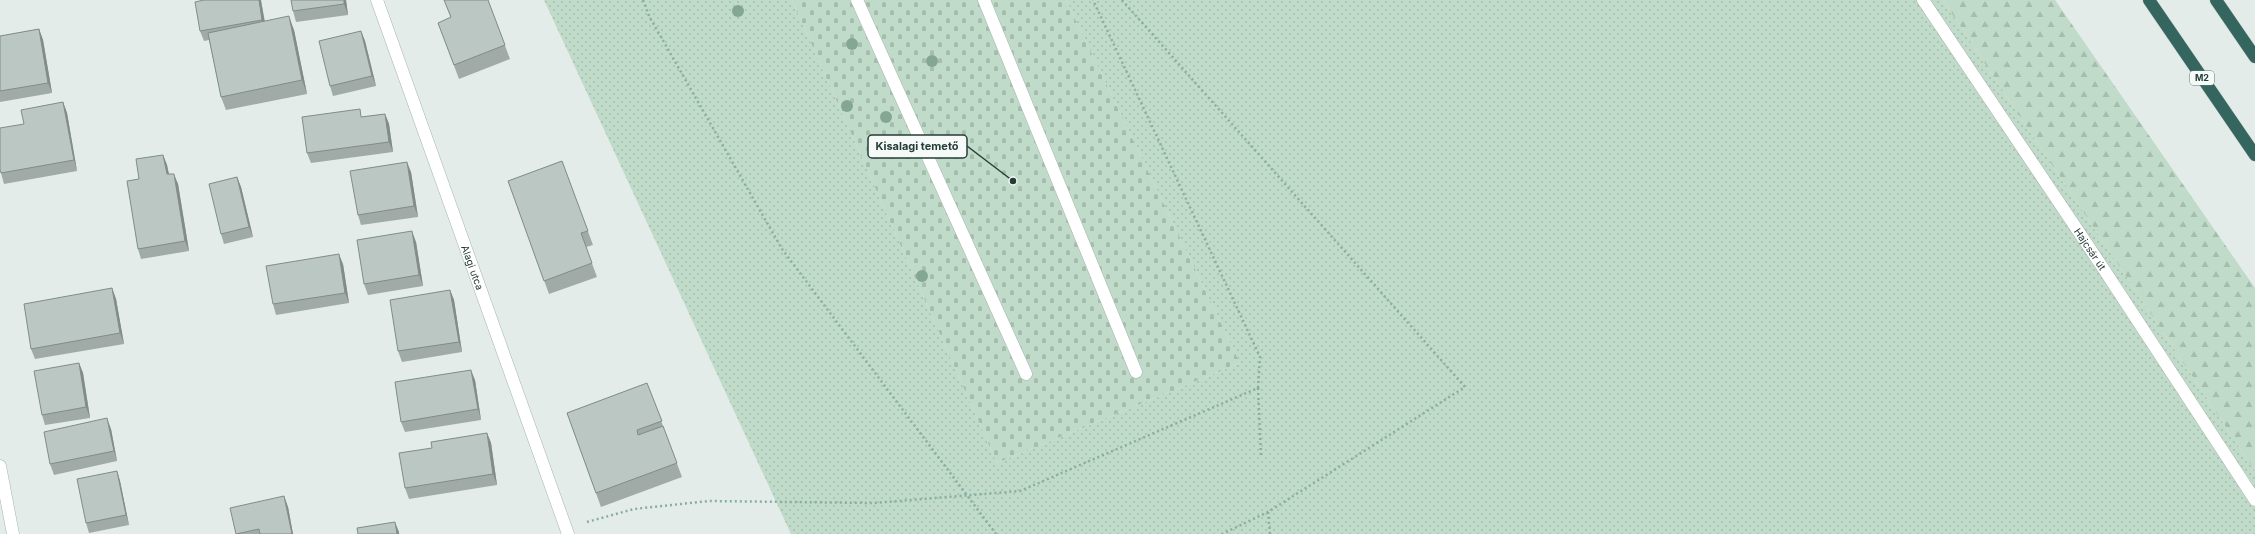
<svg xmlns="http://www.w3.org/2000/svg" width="2255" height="534" font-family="Inter,sans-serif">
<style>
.grass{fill:url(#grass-dots)}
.forest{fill:url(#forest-firs)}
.cemetery{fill:url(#cemetery-stones)}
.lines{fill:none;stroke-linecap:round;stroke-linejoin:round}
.minor-casing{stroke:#a7b4b0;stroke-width:13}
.highway-casing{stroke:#c2c8c7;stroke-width:13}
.path{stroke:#88ada4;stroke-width:2.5;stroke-dasharray:2 3;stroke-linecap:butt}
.minor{stroke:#fff;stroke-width:12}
.highway{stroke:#34655f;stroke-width:12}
.tree{fill:#83a794}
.wall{fill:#a0aba7}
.shaded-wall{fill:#828b88}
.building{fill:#bac7c2;stroke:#828b88}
.labels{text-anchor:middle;stroke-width:4;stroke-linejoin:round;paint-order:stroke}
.shield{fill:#f5f9f7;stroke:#647571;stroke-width:1}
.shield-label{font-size:9px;font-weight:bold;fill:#263c38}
.street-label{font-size:10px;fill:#263c38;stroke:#f5f9f7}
.leader{fill:none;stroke:#263c38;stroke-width:1.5}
.callout-dot{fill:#263c38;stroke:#f5f9f7;stroke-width:1.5}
.callout{fill:#f5f9f7;stroke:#263c38;stroke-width:1.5}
.callout-label{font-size:11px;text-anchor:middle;font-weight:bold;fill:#263c38}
</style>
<defs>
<pattern id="grass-dots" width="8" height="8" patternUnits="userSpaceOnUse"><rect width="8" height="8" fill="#c0dbc9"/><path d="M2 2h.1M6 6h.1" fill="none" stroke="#a5bdad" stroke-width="1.8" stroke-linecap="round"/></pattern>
<pattern id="forest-firs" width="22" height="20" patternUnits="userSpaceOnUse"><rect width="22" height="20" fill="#c0dbc9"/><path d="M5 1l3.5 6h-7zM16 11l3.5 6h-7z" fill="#a5bdad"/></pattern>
<pattern id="cemetery-stones" width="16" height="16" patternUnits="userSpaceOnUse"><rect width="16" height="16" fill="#c0dbc9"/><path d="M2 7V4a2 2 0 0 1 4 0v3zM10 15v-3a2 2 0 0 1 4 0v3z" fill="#a5bdad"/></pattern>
</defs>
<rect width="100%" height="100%" fill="#e4ece9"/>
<polygon class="grass" points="544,0 792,0 997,463 1240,363 1066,0 1943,0 2255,471 2255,534 791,534"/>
<polygon class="forest" points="1943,0 2055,0 2255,288 2255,471"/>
<polygon class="cemetery" points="792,0 1066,0 1240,363 997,463"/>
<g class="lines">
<g class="minor-casing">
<g id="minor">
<path id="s1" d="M377,0l191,534"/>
<polyline points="857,0 1026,374"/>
<polyline points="984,0 1136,372"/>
<path id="s2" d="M1923,0l178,265 154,235"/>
<polyline points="0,466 13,534"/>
</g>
</g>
<g class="highway-casing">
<g id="highway">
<polyline points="2149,0 2255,155"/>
<polyline points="2216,0 2255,57"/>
</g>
</g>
<g class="path">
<polyline points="643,0 649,16 782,249 996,534"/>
<polyline points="1122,0 1465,387 1268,512 1222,534"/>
<polyline points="1258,388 1261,456"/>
<polyline points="1268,512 1270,534"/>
<polyline points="587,522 634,509 709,501 874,503 1020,491 1258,388 1260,357 1093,0"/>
</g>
<use href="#minor" class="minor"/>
<use href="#highway" class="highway"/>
</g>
<g class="tree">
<circle cx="738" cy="11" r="6"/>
<circle cx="852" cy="44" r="6"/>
<circle cx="932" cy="61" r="6"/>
<circle cx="847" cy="106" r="6"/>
<circle cx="886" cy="117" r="6"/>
<circle cx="922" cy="276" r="6"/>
</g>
<g class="wall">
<polygon points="261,0 265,22 294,30 307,94 226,110 221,97 209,40 204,41 200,31"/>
<polygon points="346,0 348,15 296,22 293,11"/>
<polygon points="444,0 488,0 510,59 459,79 438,23 451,18"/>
<polygon points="39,29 43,40 52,93 0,102 0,36"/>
<polygon points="361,31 365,41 376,86 333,96 330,86"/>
<polygon points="63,102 67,113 77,171 4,184 1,173 24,124"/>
<polygon points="385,114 389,124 393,152 311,163 307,153 363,117"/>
<polygon points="163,155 167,165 169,174 178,184 189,251 141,259 138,249 139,179"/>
<polygon points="562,161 593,245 586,247 597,277 549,294 508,181"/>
<polygon points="411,172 418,217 361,225 358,215"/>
<polygon points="237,177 241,187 253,237 224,244 221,234"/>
<polygon points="416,242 423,286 368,295 364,284"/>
<polygon points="343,264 349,303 276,315 273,304"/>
<polygon points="112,288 116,299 124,344 35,359 31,349"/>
<polygon points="450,290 454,300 462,352 402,362 398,351"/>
<polygon points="79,363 83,373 90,418 45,425 42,415"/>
<polygon points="475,380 481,420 405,432 401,422"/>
<polygon points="647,383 682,477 601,507 567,413"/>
<polygon points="111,429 117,461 54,475 50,464"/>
<polygon points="487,433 491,443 497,485 409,499 405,488"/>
<polygon points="117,471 120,481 129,525 89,533 86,523"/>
<polygon points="284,496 288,507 293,534 236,534"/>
</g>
<g class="shaded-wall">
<polygon points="259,0 261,0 261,1 266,30 262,20"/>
<polygon points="344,0 346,0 348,15 344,4"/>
<polygon points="289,16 294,30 307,94 302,80"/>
<polygon points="39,29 43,40 52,93 48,83"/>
<polygon points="361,31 365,41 376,86 372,76"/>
<polygon points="63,102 67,113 77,171 74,160"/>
<polygon points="385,114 389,124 393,152 389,142"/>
<polygon points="163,155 167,165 171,185 167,174"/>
<polygon points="407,162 411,172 418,217 414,206"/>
<polygon points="174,174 178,184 189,251 185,241"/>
<polygon points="237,177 241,187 253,237 249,227"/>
<polygon points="412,231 416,242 423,286 419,275"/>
<polygon points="339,254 343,264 349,303 345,293"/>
<polygon points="112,288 116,299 124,344 120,333"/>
<polygon points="450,290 454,300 462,352 459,342"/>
<polygon points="79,363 83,373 90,418 86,407"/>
<polygon points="471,370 475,380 481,420 478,409"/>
<polygon points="107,418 111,429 117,461 114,451"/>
<polygon points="487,433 491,443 497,485 493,474"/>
<polygon points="117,471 120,481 129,525 126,515"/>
<polygon points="284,496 288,507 293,534 292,534"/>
<polygon points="395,522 399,532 399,534 397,534"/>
</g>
<g class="building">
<polygon points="204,0 259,0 262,20 200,31 195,2"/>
<polygon points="291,0 344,0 344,4 293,11"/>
<polygon points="444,0 488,0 505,45 454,65 438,23 451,17"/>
<polygon points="289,16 302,80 221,97 208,33"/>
<polygon points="39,29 48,83 0,91 0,36"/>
<polygon points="361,31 372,76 330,86 319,41"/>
<polygon points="63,102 74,160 1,173 0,169 0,128 24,124 21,110"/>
<polygon points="360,109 361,117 385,114 389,142 307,153 302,117"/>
<polygon points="163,155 167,174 174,174 185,241 138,249 127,181 139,179 136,159"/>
<polygon points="562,161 588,231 581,233 592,263 544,281 508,181"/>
<polygon points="407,162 414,206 358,215 350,171"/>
<polygon points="237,177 249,227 221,234 209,184"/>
<polygon points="412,231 419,275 364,284 357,240"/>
<polygon points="339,254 345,293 273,304 266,266"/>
<polygon points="112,288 120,333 31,349 24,304"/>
<polygon points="450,290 459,342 398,351 390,300"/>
<polygon points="79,363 86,407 42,415 34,371"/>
<polygon points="471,370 478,409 401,422 395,382"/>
<polygon points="647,383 662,421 637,430 638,435 663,426 677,463 596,493 567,413"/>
<polygon points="107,418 114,451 50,464 44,432"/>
<polygon points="487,433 493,474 405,488 399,453 432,448 431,442"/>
<polygon points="117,471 126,515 86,523 77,479"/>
<polygon points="284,496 292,534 260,534 259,529 236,534 230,508"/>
<polygon points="395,522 397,534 358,534 357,528"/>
</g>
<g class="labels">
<rect class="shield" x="2190" y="71" width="24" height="14" rx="3"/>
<g class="shield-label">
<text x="2202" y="81">M2</text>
</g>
<g class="street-label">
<text dy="4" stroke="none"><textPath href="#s2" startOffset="300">Hajcsár út</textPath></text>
<text dy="4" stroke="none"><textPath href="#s1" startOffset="284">Alagi utca</textPath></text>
</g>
</g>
<path class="leader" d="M1013 181L967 146"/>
<circle class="callout-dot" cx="1013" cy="181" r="4"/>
<rect class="callout" x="868" y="135" width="99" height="23" rx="4"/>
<g class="callout-label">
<text x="917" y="150">Kisalagi temető</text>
</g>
</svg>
